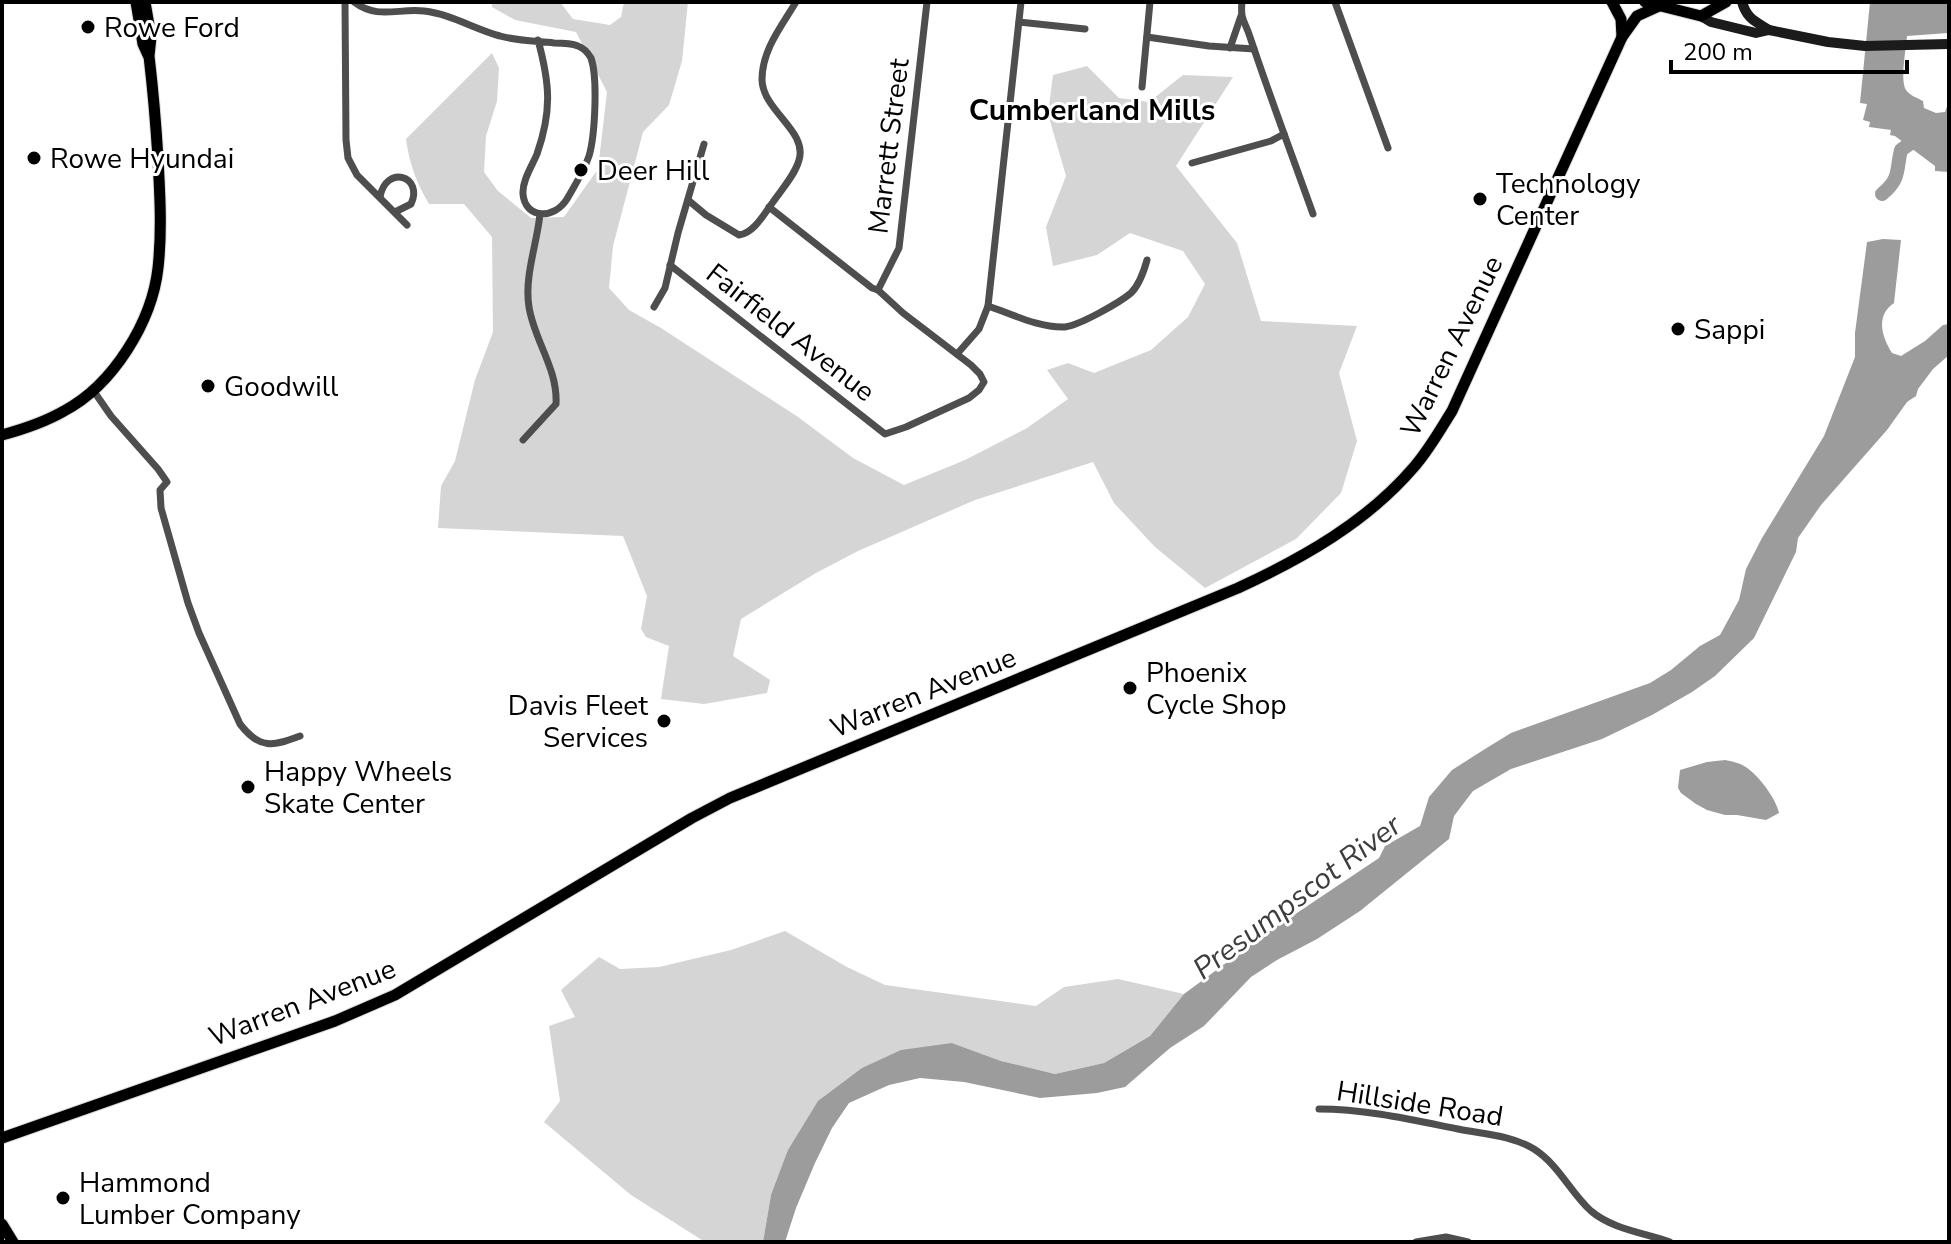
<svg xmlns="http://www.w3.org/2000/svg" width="1951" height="1244" font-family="'Nunito Sans',sans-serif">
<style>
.green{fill:#d5d5d5}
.water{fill:#9c9c9c}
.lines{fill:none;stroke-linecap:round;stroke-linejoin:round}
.river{stroke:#9c9c9c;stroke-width:14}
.primary-casing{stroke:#dbdbdb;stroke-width:13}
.minor{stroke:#4e4e4e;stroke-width:7}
.secondary{stroke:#1b1b1b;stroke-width:10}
.primary{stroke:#000;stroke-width:11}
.poi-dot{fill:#000;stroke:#fff;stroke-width:3}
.labels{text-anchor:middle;stroke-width:6;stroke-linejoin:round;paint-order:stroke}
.poi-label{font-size:28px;fill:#000;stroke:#fff;text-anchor:start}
.street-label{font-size:28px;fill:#000;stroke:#fff}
.neighbourhood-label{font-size:30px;font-weight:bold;fill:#000;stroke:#fff}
.water-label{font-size:30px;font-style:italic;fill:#3d3d3d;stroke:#fff}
</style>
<rect width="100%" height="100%" fill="#fff"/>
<g class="green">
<path d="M492,2h68l13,17 37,6 11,-8 3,-15h64l-6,59 -13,44 -26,27 -30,114 -4,42 20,22 32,18 137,89 55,41 51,27 61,-25 62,-32 41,-29 -21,-29 21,-7 26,10 57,-23 37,-33 17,-33 -22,-33 -53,-18 -33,22 -44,11 -7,-39 20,-51 -18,-62 5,-39 34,-9 32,32 30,4 34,-27 50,2 -57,89 61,77 24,78 96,5 -18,47 18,68 -16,52 -45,46 -91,49 -50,-41 -41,-44 -21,-41 -118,38 -117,51 -42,22 -75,46 -8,37 37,24 -3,13 -63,11 -43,-5 8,-53 -23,-9 -5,-8 6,-33 -24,-60 -185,-8 3,-42 14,-25 20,-81 18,-48 -1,-95 -28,-33h-35c-13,-23 -19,-38 -23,-65l86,-86 7,15 -2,33 -11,35 -2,36 14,19 33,27 33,-1 34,-48 9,-77 -31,-60 -61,-12 -23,-13z"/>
<polygon points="785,931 847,967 885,985 1036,1006 1064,987 1118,979 1184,994 1150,1036 1104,1063 1055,1074 1001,1061 952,1043 862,1068 771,1195 763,1242 705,1242 631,1195 544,1122 560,1101 549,1026 575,1017 561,990 599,957 620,969 659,967 731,950"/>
</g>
<g class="water">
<path d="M1870,2h79l-1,31 -41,3c-1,13 -7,44 -1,54 4,6 12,8 17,11l1,7 12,5 9,-1 4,-11v71l-14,-1v-5l-40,-30 -5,-1 1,-5 -22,-3 1,-5 -7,-2 4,-16 -7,-1z"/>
<path d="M1883,239l18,1 -7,63c-19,13 -12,34 -2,50l9,3 24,-15 18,-16 6,-1v31l-16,14 -15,20 -2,7 -9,6 -20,28 -66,75 -23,33 -2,14 -42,86 -39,38 -23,16 -40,23 -50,24 -91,30 -38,22 -19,25 -5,23 -89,72 -43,28 -40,21 -26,17 -47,49 -34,22 -45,39 -28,6 -57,5 -76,-16 -44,-4 -31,7 -40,18 -17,25 -17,35 -19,45 -11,34h-22l8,-47 17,-45 30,-49 44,-33 39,-18 51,-7 49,18 54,13 49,-11 46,-27 34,-42 80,-59 115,-77 6,-12 35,-20 9,-29 23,-27 33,-21 26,-16 139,-50 21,-13 29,-24 20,-11 19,-35 7,-31 16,-31 62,-102 31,-79v-24l12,-91z"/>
<path d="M1725,760c6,1 14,3 19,6 13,7 32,32 35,47l-13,7 -29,-5h-12l-18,-5 -11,-6 -15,-11 -3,-5 2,-18 27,-8z"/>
</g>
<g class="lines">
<path class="river" d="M1882,194c19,-15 14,-25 19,-44l21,-15"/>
<g class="primary-casing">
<g id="primary">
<polyline points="136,2 143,44 148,55"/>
<polyline points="1612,2 1621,19 1622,37"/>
<polyline points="1645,2 1701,16 1726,2"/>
<path d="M2,435c22,-6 43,-13 62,-24 49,-26 88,-89 94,-143 4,-36 2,-73 0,-109 -2,-34 -5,-69 -9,-103l2,-19 -6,-35"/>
<path d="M2,1138l333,-117 60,-26 297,-177 38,-20 508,-210c65,-30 129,-66 176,-121 15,-17 26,-37 38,-56l170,-374 15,-21 22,-10"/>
<polyline points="2,1224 13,1242"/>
</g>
</g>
<g class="minor">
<polyline points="345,2 346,140 348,158 357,175 407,225"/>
<path d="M354,2c24,18 44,6 70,9 27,3 50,18 76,25 17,5 36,5 54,7 8,0 17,0 24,3 6,2 10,7 13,12 7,20 4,78 -2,98 -5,15 -14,29 -22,43 -13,21 -42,20 -44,-5 -1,-13 9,-28 14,-40 15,-43 13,-70 1,-114"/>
<path d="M1242,2c-2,18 3,19 8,35 20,60 42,118 63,177"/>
<polyline points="1335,2 1388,148"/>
<polyline points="1019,22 1085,29"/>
<polyline points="1147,37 1209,46 1254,49"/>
<polyline points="1230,48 1241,16"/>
<polyline points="1142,87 1150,2"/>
<polyline points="1192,163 1271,141 1284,134"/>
<path d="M380,197c6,-33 44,-21 31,7l-16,8"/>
<path d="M688,200l18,15 33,20c15,-2 25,-21 34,-33 9,-13 22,-27 26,-42 9,-29 -36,-49 -37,-80 0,-30 19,-53 34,-78"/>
<polyline points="670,265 885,434 906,427 969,398 979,390 984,382 980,374 971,365 903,313 878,290 872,288 769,207"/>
<polyline points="878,290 899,248 927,2"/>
<path d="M988,306c24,8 51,22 77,21 15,-2 54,-24 66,-34 9,-9 13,-22 16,-33"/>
<polyline points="654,307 665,288 678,233 704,144"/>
<polyline points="957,354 979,329 988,306 1021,2"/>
<path d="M93,390l18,26 47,53 9,13 -7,8 1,18 27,95 11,30 41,91c20,26 33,22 60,12"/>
<path d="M523,440l33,-36c2,-35 -22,-64 -27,-97 -5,-30 8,-63 11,-93"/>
<path d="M1319,1109c46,0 94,11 139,20 25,5 53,6 76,20 25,16 36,43 57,62 21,18 54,22 79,31"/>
<polyline points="1416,1242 1446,1237 1468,1242"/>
</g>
<g class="secondary">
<path d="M1742,2c5,17 13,19 27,28"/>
<polyline points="1701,16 1711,22 1756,33 1769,30 1828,42 1865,46 1949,44"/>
</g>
<use href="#primary" class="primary"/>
</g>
<g class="poi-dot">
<circle cx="88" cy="27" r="8"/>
<circle cx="34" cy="158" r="8"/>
<circle cx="581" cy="170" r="8"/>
<circle cx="1480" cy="199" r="8"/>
<circle cx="1678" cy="329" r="8"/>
<circle cx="208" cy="386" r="8"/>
<circle cx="1130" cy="688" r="8"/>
<circle cx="664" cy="721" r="8"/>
<circle cx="248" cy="787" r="8"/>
<circle cx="63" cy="1198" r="8"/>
</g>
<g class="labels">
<g class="poi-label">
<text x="104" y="37">Rowe Ford</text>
<text x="50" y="168">Rowe Hyundai</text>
<text x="597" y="180">Deer Hill</text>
<text x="1496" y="193">Technology<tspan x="1496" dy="32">Center</tspan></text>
<text x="1694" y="339">Sappi</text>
<text x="224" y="396">Goodwill</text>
<text x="1146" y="682">Phoenix<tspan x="1146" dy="32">Cycle Shop</tspan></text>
<text x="648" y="715" text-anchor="end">Davis Fleet<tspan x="648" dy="32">Services</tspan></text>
<text x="264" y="781">Happy Wheels<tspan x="264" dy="32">Skate Center</tspan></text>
<text x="79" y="1192">Hammond<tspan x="79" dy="32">Lumber Company</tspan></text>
</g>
<g class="street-label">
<text transform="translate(888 146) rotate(-83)" y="10">Marrett Street</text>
<text transform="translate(791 332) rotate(38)" y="10">Fairfield Avenue</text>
<text transform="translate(1451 346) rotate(-64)" y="10">Warren Avenue</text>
<text transform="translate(923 692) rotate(-22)" y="10">Warren Avenue</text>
<text transform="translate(302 1002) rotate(-21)" y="10">Warren Avenue</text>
<text transform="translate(1420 1103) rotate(9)" y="10">Hillside Road</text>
</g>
<g class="neighbourhood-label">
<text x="1092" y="120">Cumberland Mills</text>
</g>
<g class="water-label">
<text transform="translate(1297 897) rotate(-37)" y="10">Presumpscot River</text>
</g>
</g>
<rect width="1951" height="1244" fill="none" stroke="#000000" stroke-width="8"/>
<path d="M1671 60v12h236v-12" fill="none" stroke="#000000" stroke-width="4"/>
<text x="1683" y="60" font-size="24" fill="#000000" stroke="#ffffff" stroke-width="6" paint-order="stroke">200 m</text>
</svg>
